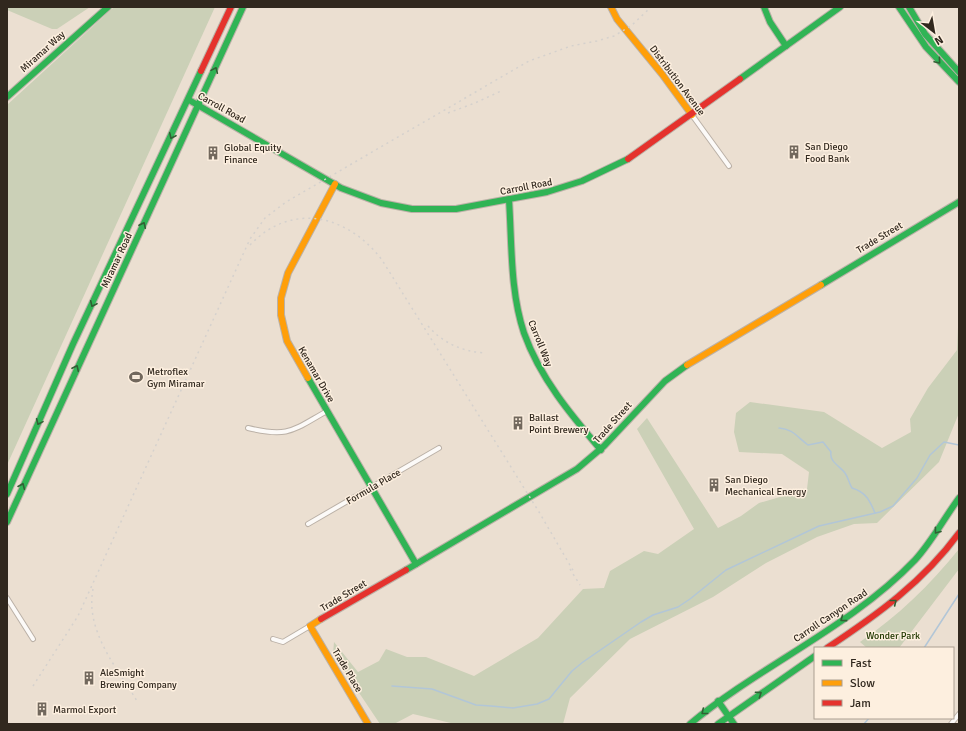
<svg xmlns="http://www.w3.org/2000/svg" width="966" height="731" font-family="Signika,sans-serif">
<style>
.green{fill:#cbd0b7}
.lines{fill:none;stroke-linecap:round;stroke-linejoin:round}
.stream{stroke:#b2c6d7;stroke-width:1.5}
.street-casing{stroke:#bbb1a7;stroke-width:6}
.fast-casing{stroke:#bbb1a7;stroke-width:8}
.slow-casing{stroke:#bbb1a7;stroke-width:8}
.jam-casing{stroke:#bbb1a7;stroke-width:8}
.street{stroke:#fcfaf8;stroke-width:4}
.fast{stroke:#30b455;stroke-width:6}
.slow{stroke:#ff9f0a;stroke-width:6}
.jam{stroke:#e5322d;stroke-width:6}
.rail{stroke:#d5d1cd;stroke-width:1.5;stroke-dasharray:2 4;stroke-linecap:butt}
.oneway{stroke:#316034}
.labels{text-anchor:middle;stroke-width:3;stroke-linejoin:round;paint-order:stroke}
.street-label{font-size:10px;fill:#31281e;stroke:#fdefdf}
.poi-label{font-size:10px;fill:#31281e;stroke:#fdefdf;text-anchor:start}
.park-label{font-size:10px;fill:#203800;stroke:#fdefdf}
</style>
<rect width="100%" height="100%" fill="#ebdfd1"/>
<g class="green">
<polygon points="7,7 90,7 57,29 52,29 7,10"/>
<polygon points="114,7 215,7 7,465 7,105"/>
<polygon points="959,304 959,413 939,462 877,523 854,524 817,537 766,563 713,597 630,639 570,698 563,724 455,724 413,714 394,724 380,724 333,654 334,642 358,672 379,661 386,649 407,657 426,657 474,676 538,638 583,589 604,588 610,571 644,551 658,554 694,529 637,429 647,418 718,528 741,516 759,503 807,489 809,472 782,454 739,452 734,432 736,413 750,402 824,412 882,448 911,432 910,419 928,388 957,350"/>
<path d="M959,549v20l-60,79h-32l-7,-6c38,-26 70,-57 99,-93z"/>
</g>
<g class="lines">
<g class="stream">
<path d="M779,428c14,1 18,9 29,17l15,-3 8,10c-2,10 9,14 14,21 3,4 4,10 7,15 14,4 18,13 23,25"/>
<polyline points="924,648 959,594"/>
<polyline points="392,686 432,689 476,705 491,706 513,708 537,704 549,699 572,671 583,662 641,622 653,615 678,607 690,599 726,570 819,526 880,512 893,506 917,478 930,455 944,442 959,445"/>
<polyline points="864,724 869,718"/>
</g>
<g class="street-casing">
<g id="street">
<polyline points="692,115 729,166"/>
<path d="M248,428c41,10 45,2 79,-17"/>
<polyline points="308,524 439,448"/>
<polyline points="7,598 33,639"/>
<polyline points="273,639 283,642 310,626"/>
<polyline points="951,724 959,714"/>
</g>
</g>
<g class="fast-casing">
<g id="fast">
<polyline points="764,7 770,22 786,46"/>
<polyline points="899,7 926,47 959,82"/>
<polyline points="909,7 925,34 959,72"/>
<polyline points="740,79 840,7"/>
<polyline points="7,97 108,7"/>
<polyline points="189,100 341,188 381,203 412,209 456,209 547,192 582,181 628,159"/>
<path d="M509,200c3,44 1,91 15,133 16,45 47,82 77,117"/>
<polyline points="821,285 959,202"/>
<polyline points="308,378 416,564"/>
<polyline points="7,494 73,344 201,71"/>
<polyline points="7,522 243,7"/>
<polyline points="406,570 577,469 604,446 665,381 687,365"/>
<polyline points="718,701 734,724"/>
<path d="M690,724c71,-59 161,-97 225,-164 16,-17 30,-43 44,-62"/>
<polyline points="718,724 815,656"/>
</g>
</g>
<g class="slow-casing">
<g id="slow">
<polyline points="611,7 617,19 662,74 692,115"/>
<polyline points="687,365 821,285"/>
<polyline points="308,378 287,341 281,315 281,298 288,273 335,184"/>
<polyline points="321,619 310,626 368,724"/>
</g>
</g>
<g class="jam-casing">
<g id="jam">
<polyline points="201,71 231,7"/>
<polyline points="628,159 740,79"/>
<polyline points="321,619 406,570"/>
<path d="M827,648c50,-33 96,-66 132,-115"/>
</g>
</g>
<use href="#street" class="street"/>
<use href="#fast" class="fast"/>
<use href="#slow" class="slow"/>
<use href="#jam" class="jam"/>
<g class="rail">
<polyline points="448,113 475,103 501,91"/>
<path d="M250,245c42,-44 98,-30 132,15l157,252 35,60"/>
<path d="M428,326c15,17 33,25 56,27"/>
<polyline points="570,569 580,585"/>
<path d="M93,589c-8,42 24,79 44,112"/>
<polyline points="33,686 78,616 250,239 265,218 286,202 529,61 571,46 597,41 614,36 631,26 651,7"/>
</g>
</g>
<defs><path id="oneway-chevron" d="M-2-3.5L2.5 0L-2 3.5" fill="none" stroke-width="1.6" stroke-linecap="round" stroke-linejoin="round"/></defs>
<g class="oneway">
<use href="#oneway-chevron" transform="translate(938 61) rotate(50)"/>
<use href="#oneway-chevron" transform="translate(215 70) rotate(-66)"/>
<use href="#oneway-chevron" transform="translate(172 136) rotate(115)"/>
<use href="#oneway-chevron" transform="translate(143 225) rotate(-65)"/>
<use href="#oneway-chevron" transform="translate(93 304) rotate(115)"/>
<use href="#oneway-chevron" transform="translate(76 368) rotate(-65)"/>
<use href="#oneway-chevron" transform="translate(39 422) rotate(114)"/>
<use href="#oneway-chevron" transform="translate(22 486) rotate(-67)"/>
<use href="#oneway-chevron" transform="translate(937 531) rotate(127)"/>
<use href="#oneway-chevron" transform="translate(894 602) rotate(-39)"/>
<use href="#oneway-chevron" transform="translate(843 619) rotate(144)"/>
<use href="#oneway-chevron" transform="translate(759 694) rotate(-34)"/>
<use href="#oneway-chevron" transform="translate(704 712) rotate(141)"/>
</g>
<defs>
<g id="building-bare" transform="scale(1.08)"><path d="M-4-6H4V6H1V3H-1V6H-4ZM-2.5-4.3h1.7v1.8h-1.7ZM.8-4.3h1.7v1.8H.8ZM-2.5-1h1.7V.8h-1.7ZM.8-1h1.7V.8H.8Z" fill="#72685d" stroke="#fdefdf" stroke-width="2.5" paint-order="stroke"/></g>
<g id="stadium-bare" transform="scale(1.08)"><path d="M0-5a6.5 5 0 1 0 0 10a6.5 5 0 1 0 0-10ZM-3.5-1.8h7v3.6h-7Z" fill="#72685d" stroke="#fdefdf" stroke-width="2.5" paint-order="stroke"/></g>
</defs>
<g fill-rule="evenodd">
<use href="#building-bare" x="794" y="152"/>
<use href="#building-bare" x="213" y="153"/>
<use href="#stadium-bare" x="136" y="377"/>
<use href="#building-bare" x="518" y="423"/>
<use href="#building-bare" x="714" y="485"/>
<use href="#building-bare" x="89" y="678"/>
<use href="#building-bare" x="42" y="709"/>
</g>
<g class="labels">
<g class="street-label">
<text transform="translate(42 51) rotate(-42)" y="4">Miramar Way</text>
<text transform="translate(678 80) rotate(53)" y="4">Distribution Avenue</text>
<text transform="translate(222 107) rotate(29)" y="4">Carroll Road</text>
<text transform="translate(526 186) rotate(-11)" y="4">Carroll Road</text>
<text transform="translate(879 237) rotate(-31)" y="4">Trade Street</text>
<text transform="translate(116 260) rotate(-65)" y="4">Miramar Road</text>
<text transform="translate(541 343) rotate(68)" y="4">Carroll Way</text>
<text transform="translate(317 374) rotate(60)" y="4">Kenamar Drive</text>
<text transform="translate(612 422) rotate(-48)" y="4">Trade Street</text>
<text transform="translate(373 486) rotate(-30)" y="4">Formula Place</text>
<text transform="translate(343 595) rotate(-31)" y="4">Trade Street</text>
<text transform="translate(830 615) rotate(-34)" y="4">Carroll Canyon Road</text>
<text transform="translate(348 670) rotate(59)" y="4">Trade Place</text>
</g>
<g class="poi-label">
<text x="805" y="150">San Diego<tspan x="805" dy="12">Food Bank</tspan></text>
<text x="224" y="151">Global Equity<tspan x="224" dy="12">Finance</tspan></text>
<text x="147" y="375">Metroflex<tspan x="147" dy="12">Gym Miramar</tspan></text>
<text x="529" y="421">Ballast<tspan x="529" dy="12">Point Brewery</tspan></text>
<text x="725" y="483">San Diego<tspan x="725" dy="12">Mechanical Energy</tspan></text>
<text x="100" y="676">AleSmight<tspan x="100" dy="12">Brewing Company</tspan></text>
<text x="53" y="713">Marmol Export</text>
</g>
<g class="park-label">
<text x="893" y="639">Wonder Park</text>
</g>
</g>
<rect width="966" height="731" fill="none" stroke="#31281e" stroke-width="16"/>
<rect x="814" y="647" width="140" height="72" fill="#fdefdf" stroke="#ab9f92"/>
<rect x="822" y="660" width="20" height="6" fill="#30b455" stroke="#ab9f92"/>
<text x="850" y="667" font-size="12" fill="#31281e">Fast</text>
<rect x="822" y="680" width="20" height="6" fill="#ff9f0a" stroke="#ab9f92"/>
<text x="850" y="687" font-size="12" fill="#31281e">Slow</text>
<rect x="822" y="700" width="20" height="6" fill="#e5322d" stroke="#ab9f92"/>
<text x="850" y="707" font-size="12" fill="#31281e">Jam</text>
<g transform="translate(934 32) rotate(149)" stroke="#fdefdf" stroke-width="3" paint-order="stroke">
<path d="M0-3L7 15L0 10L-7 15Z" fill="#31281e"/>
<text y="-6" font-size="11" font-weight="bold" text-anchor="middle" fill="#31281e">N</text>
</g>
</svg>
